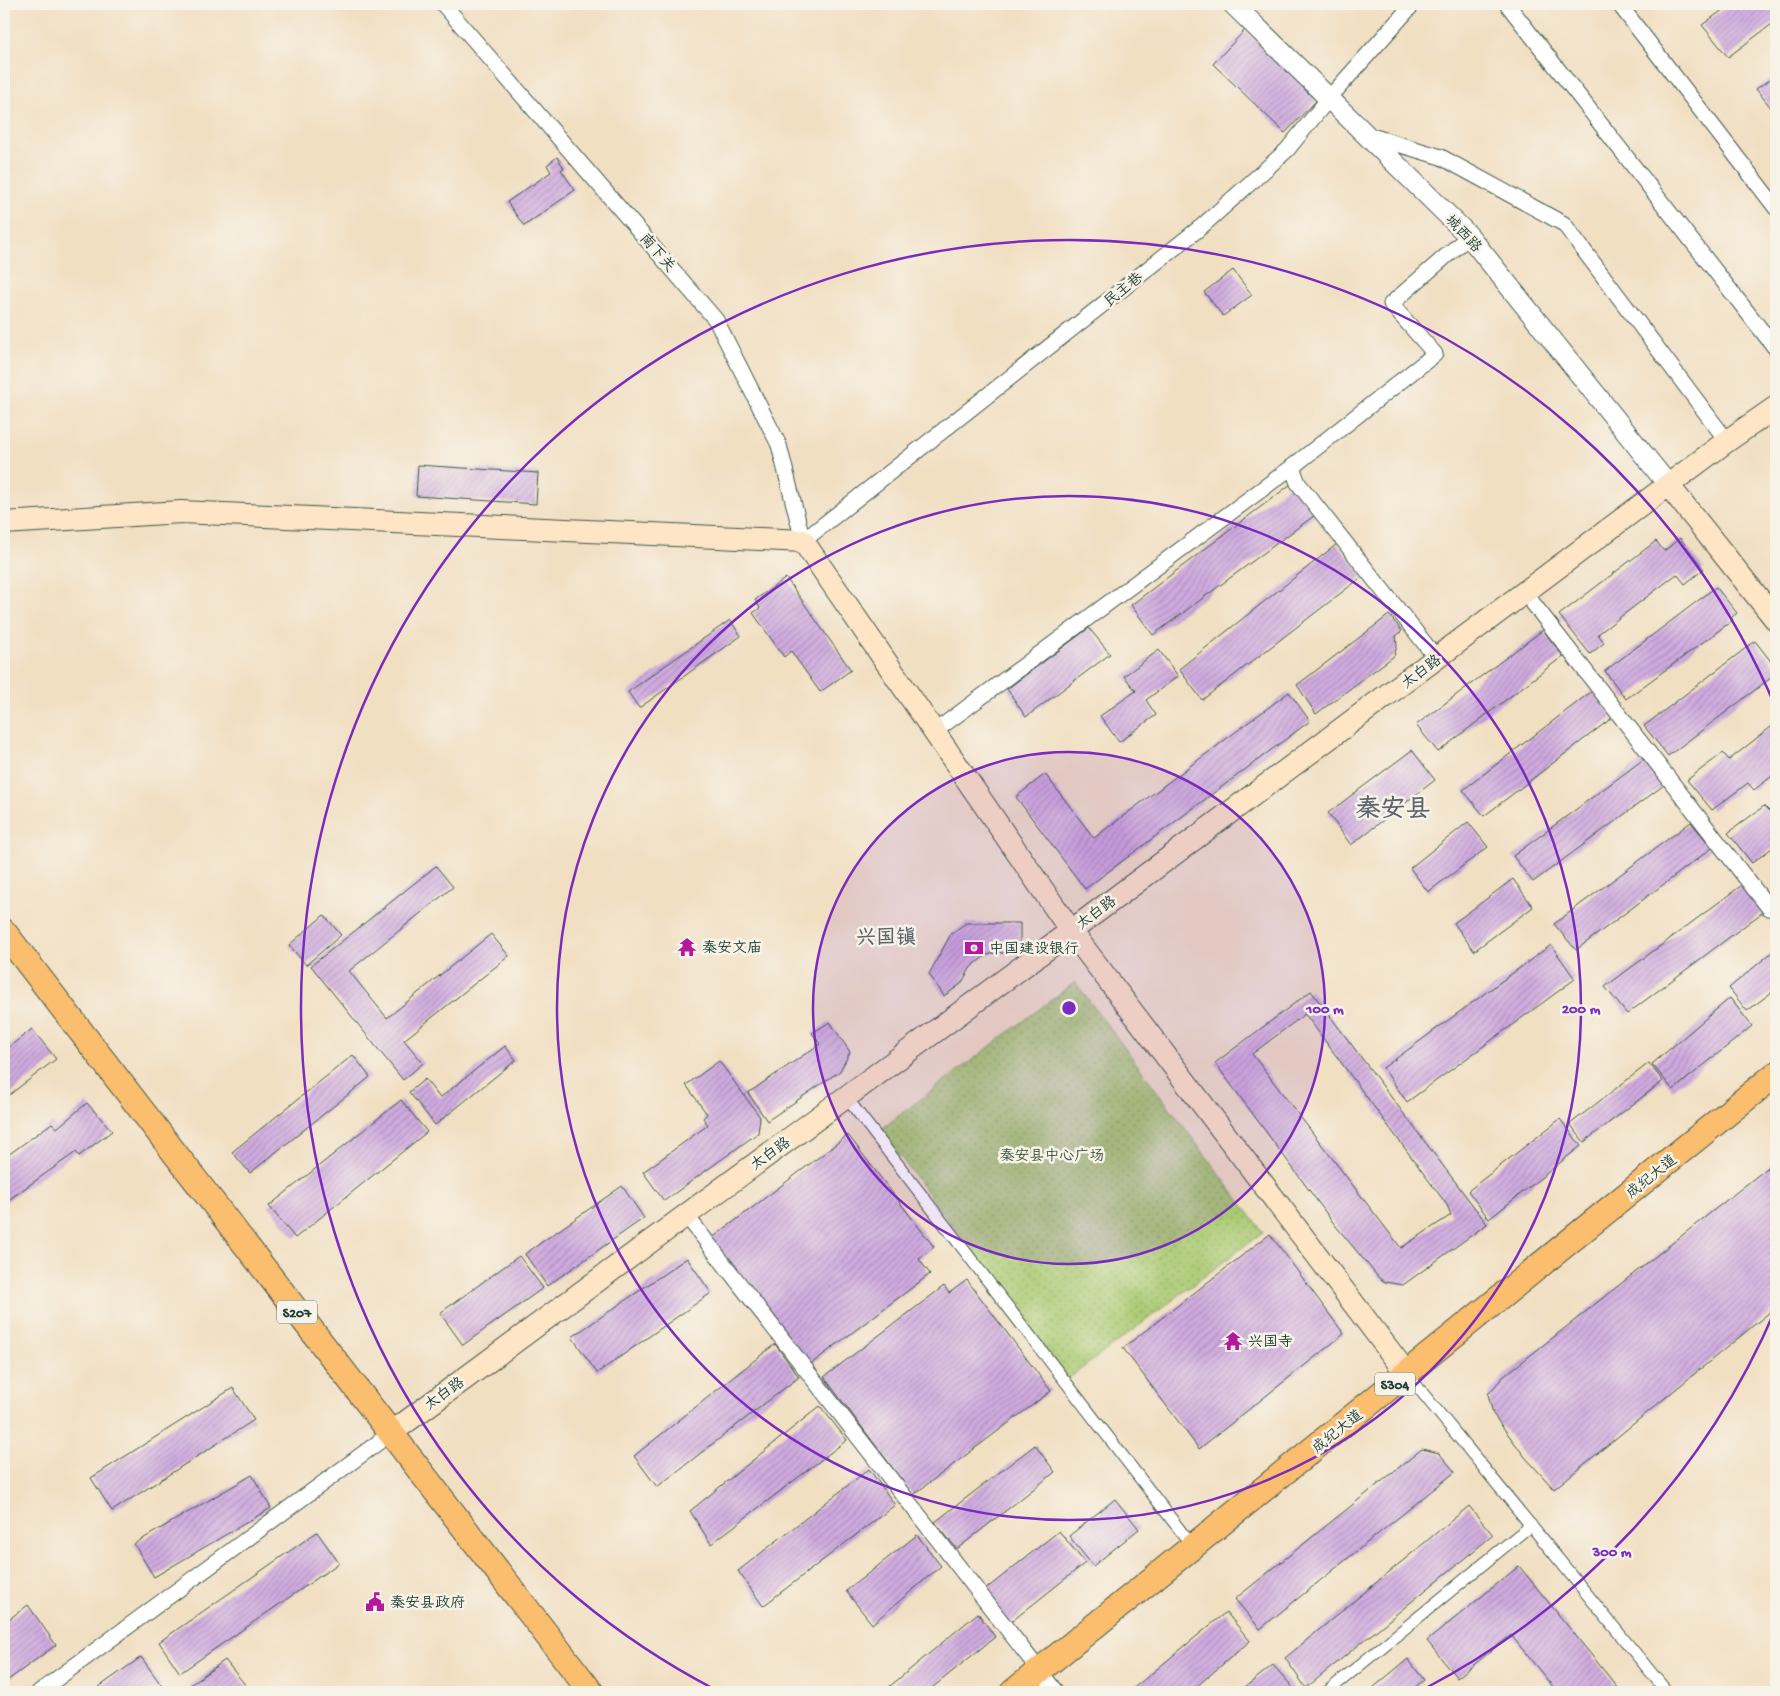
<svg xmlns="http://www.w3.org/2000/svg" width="1780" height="1696" font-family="'Gochi Hand','LXGW WenKai TC',sans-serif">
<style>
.park{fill:url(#park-dots);stroke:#648454}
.building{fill:url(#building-hatch);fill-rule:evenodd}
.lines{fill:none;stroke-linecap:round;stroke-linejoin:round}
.pedestrian-casing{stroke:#3e5549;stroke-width:13}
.minor-casing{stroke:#3e5549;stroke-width:17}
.tertiary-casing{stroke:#3e5549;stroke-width:22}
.secondary-casing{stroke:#3e5549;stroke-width:24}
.primary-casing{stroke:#3e5549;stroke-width:27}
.pedestrian{stroke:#fff;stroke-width:11}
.minor{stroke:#fff;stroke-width:15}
.tertiary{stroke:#fff;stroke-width:20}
.secondary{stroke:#fde5c5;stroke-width:22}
.primary{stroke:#fbbd6e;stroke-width:25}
.ring{fill:none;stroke:#7b2cbf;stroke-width:2.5}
.labels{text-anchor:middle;stroke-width:5;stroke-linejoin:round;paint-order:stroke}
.shield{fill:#f7f3e8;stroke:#60746a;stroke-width:1}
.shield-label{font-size:14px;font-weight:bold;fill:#1f3d34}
.street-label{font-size:15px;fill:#1f3d34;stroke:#f7f3e8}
.poi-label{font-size:15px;fill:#1f3d34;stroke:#f7f3e8;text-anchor:start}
.park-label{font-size:15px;fill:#3b5941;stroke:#f7f3e8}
.district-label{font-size:20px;font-weight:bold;fill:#5d6470;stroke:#f7f3e8}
.town-label{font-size:25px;font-weight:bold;fill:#5d6470;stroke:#f7f3e8}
.centre{fill:#7b2cbf;stroke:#f7f3e8;stroke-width:2.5}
.ring-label{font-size:15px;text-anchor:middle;font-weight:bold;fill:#7b2cbf;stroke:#f7f3e8;stroke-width:5;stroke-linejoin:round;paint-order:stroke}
</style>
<defs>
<pattern id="park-dots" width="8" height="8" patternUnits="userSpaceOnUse" patternTransform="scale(1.25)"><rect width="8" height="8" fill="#aacb73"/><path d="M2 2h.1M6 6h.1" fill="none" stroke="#8aa65f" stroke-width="1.8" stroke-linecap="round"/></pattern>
<pattern id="building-hatch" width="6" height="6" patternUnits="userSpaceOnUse" patternTransform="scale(1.25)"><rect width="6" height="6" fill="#d0abe0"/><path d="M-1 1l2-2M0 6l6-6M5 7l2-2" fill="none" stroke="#a88cb6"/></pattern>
</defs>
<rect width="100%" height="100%" fill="#f7f3e8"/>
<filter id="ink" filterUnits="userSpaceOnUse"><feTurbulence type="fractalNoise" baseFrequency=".02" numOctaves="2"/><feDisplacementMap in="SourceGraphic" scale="10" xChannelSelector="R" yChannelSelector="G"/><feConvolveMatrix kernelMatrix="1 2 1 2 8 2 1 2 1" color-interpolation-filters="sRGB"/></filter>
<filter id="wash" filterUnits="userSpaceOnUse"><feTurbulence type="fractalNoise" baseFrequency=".0096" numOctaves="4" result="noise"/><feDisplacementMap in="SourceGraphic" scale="20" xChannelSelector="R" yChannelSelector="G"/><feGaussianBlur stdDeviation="1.12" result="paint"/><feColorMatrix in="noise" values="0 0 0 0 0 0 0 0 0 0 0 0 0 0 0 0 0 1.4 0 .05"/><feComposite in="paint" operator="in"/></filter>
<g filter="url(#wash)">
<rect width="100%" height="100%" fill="#f1dfc2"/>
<polygon class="park" points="1075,982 1263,1232 1068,1379 880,1130"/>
<g id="blocks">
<g class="building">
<polygon points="1731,4 1776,4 1776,21 1728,57 1702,25"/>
<polygon points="1245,30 1317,100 1285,133 1213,64"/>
<polygon points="1776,75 1776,114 1756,89"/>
<polygon points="557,157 564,168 561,170 575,190 524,226 507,202 551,172 547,165"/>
<polygon points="1233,270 1252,295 1223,316 1204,292"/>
<polygon points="418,465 538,473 536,504 416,496"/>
<polygon points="1291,484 1315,515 1153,635 1131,605"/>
<polygon points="1680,538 1704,569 1685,584 1677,574 1598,634 1604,643 1590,654 1559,615 1656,541 1664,551"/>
<polygon points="1337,544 1363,576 1202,700 1179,669"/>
<polygon points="786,578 851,670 820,692 791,651 784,657 753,613 760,608 755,600"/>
<polygon points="1716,587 1737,613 1731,618 1733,620 1626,699 1605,671"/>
<polygon points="1389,615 1402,631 1396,636 1397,646 1394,656 1316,714 1297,685"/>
<polygon points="730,620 741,636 639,708 628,692"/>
<polygon points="1089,628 1110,654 1026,717 1007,689"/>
<polygon points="1543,630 1563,656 1438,752 1416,725"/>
<polygon points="1755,641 1776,668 1776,674 1668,756 1644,726"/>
<polygon points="1159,650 1178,676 1146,700 1156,715 1119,742 1100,716 1136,691 1124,676"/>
<polygon points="1592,691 1613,717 1484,816 1463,790"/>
<polygon points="1289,692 1310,721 1085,889 1016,797 1045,774 1094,838"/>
<polygon points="1776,723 1776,773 1754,790 1748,783 1712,810 1687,780 1723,753 1729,760"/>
<polygon points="1412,750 1435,780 1351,845 1328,813"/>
<polygon points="1644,759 1664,785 1533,882 1513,856"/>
<polygon points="1764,806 1770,812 1776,807 1776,845 1752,863 1728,833"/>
<polygon points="1468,822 1488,847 1428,892 1410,868"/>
<polygon points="1691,822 1712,848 1576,950 1554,924"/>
<polygon points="436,866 453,887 349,971 387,1018 491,934 509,956 404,1040 423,1063 403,1080 311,966"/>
<polygon points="1513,879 1533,907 1474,951 1454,923"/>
<polygon points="1742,885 1763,912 1627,1014 1605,987"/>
<polygon points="324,915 341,935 306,965 289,945"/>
<polygon points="966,923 1020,923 1020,945 1008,954 997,952 985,956 971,967 961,984 944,996 929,974 951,934"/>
<polygon points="1551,945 1575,979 1407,1102 1383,1068"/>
<polygon points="1776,949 1776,989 1747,1011 1729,988"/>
<path d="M1311,991l176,233 -84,61 -18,-3 -6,-4 -44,-53 -120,-162zM1305,1014l142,191 4,10 -50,33 -149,-194z"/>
<polygon points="1730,998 1752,1026 1673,1090 1652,1064"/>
<polygon points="830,1022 850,1052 840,1071 767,1121 748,1093 820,1044 812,1033"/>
<polygon points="32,1029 56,1059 4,1099 4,1051"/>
<polygon points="505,1046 516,1060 435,1125 409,1092 425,1079 440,1098"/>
<polygon points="353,1055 370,1077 250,1173 232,1152"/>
<polygon points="719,1061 760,1117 758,1133 664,1201 643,1172 708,1125 703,1118 707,1114 686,1085"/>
<polygon points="1649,1063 1663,1081 1584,1142 1570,1124"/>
<polygon points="401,1100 427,1132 295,1238 269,1206"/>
<polygon points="87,1103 112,1131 79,1156 76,1152 4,1203 4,1158 52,1123 57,1128"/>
<polygon points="1560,1119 1581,1146 1489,1219 1468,1191"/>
<polygon points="848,1135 934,1247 919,1259 930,1274 808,1366 711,1239"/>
<polygon points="1776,1161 1776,1307 1554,1489 1525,1457 1493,1414 1488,1394 1503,1377"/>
<polygon points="622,1186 644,1218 547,1286 525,1254"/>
<polygon points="1270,1234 1344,1334 1199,1449 1123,1348"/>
<polygon points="519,1256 543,1288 463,1345 440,1313"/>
<polygon points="687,1258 711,1293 597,1373 572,1337"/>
<polygon points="967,1280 1051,1391 913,1495 824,1377 944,1286 949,1293"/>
<polygon points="775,1344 799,1377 657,1487 634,1456"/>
<polygon points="233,1388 254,1420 112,1511 91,1478"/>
<polygon points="820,1406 847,1440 711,1544 690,1511"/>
<polygon points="1035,1445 1055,1472 957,1549 935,1522"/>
<polygon points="1422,1449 1439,1453 1455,1472 1260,1629 1235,1599"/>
<polygon points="869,1469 895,1505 763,1606 738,1571"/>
<polygon points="252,1475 271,1508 154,1577 134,1544"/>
<polygon points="1115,1499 1139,1529 1093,1566 1069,1536"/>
<polygon points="1469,1506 1493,1535 1306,1688 1285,1658"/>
<polygon points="1059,1531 1085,1563 1007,1625 981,1593"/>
<polygon points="317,1532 339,1563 180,1673 159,1642"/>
<polygon points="917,1535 941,1566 872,1624 846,1591"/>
<polygon points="1519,1566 1619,1689 1619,1692 1557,1692 1511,1635 1457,1678 1427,1641"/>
<polygon points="28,1605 56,1645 4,1683 4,1623"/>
<polygon points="1226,1612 1250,1641 1190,1692 1129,1692"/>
<polygon points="978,1613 995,1637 927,1692 883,1692"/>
<polygon points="141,1657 162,1686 153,1692 92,1692"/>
<polygon points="1408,1659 1424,1680 1409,1692 1368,1692"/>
<polygon points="225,1660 251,1692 195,1692 190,1685"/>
<polygon points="1273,1665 1297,1692 1247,1692 1244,1688"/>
</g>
</g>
</g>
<g filter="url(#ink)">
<use href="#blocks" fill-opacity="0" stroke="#3e5549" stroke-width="1"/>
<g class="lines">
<g class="pedestrian-casing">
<g id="pedestrian">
<polyline points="846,1097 1193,1547"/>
<polyline points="1407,1374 1667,1692"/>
<polyline points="1327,1692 1531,1525"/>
</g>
</g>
<g class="minor-casing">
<g id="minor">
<polyline points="443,4 716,320 779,445 803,541 1201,227 1287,150 1330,97 1413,4"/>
<polyline points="1507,4 1776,349"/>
<polyline points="1619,4 1776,208"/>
<polyline points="1368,135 1441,157 1564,224 1727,441"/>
<polyline points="1525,593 1769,908"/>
<polyline points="1437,659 1298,483 1292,467 1435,354 1391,304 1469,236"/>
<polyline points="934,732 1292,467"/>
<polyline points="686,1215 1056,1692"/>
<polyline points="39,1692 391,1433"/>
</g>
</g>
<g class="tertiary-casing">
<polyline id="tertiary" points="1233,4 1469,236 1669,486"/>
</g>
<g class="secondary-casing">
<g id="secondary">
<polyline points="1669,486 1776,620"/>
<polyline points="4,523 181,512 803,541 1071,931 1407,1374"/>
<polyline points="391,1433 1071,931 1727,441 1776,407"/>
</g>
</g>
<g class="primary-casing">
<g id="primary">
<polyline points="4,932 591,1692"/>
<polyline points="1013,1692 1776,1074"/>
</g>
</g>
<use href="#pedestrian" class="pedestrian"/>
<use href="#minor" class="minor"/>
<use href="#tertiary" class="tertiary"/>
<use href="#secondary" class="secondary"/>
<use href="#primary" class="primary"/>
</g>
</g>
<circle cx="1069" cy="1008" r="256" fill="#7b2cbf" fill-opacity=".12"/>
<g class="ring">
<circle cx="1069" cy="1008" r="256"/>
<circle cx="1069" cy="1008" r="512"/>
<path d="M1776 1308A768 768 0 0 1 1424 1689M714 1689A768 768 0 1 1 1776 708"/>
</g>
<defs>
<g id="temple-bare" transform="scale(1.5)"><path d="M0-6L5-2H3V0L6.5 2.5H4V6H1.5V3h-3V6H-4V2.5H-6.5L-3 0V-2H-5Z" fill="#b5179e" stroke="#f7f3e8" stroke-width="2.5" paint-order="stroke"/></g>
<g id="bank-bare" transform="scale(1.5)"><path d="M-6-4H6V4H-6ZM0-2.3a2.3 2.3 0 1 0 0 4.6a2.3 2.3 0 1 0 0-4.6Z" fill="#b5179e" stroke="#f7f3e8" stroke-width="2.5" paint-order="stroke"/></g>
<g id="civic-bare" transform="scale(1.5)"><path d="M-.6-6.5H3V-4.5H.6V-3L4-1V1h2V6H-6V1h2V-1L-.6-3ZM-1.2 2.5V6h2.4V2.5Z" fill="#b5179e" stroke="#f7f3e8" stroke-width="2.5" paint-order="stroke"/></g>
</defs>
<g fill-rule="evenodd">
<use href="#temple-bare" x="687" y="947"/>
<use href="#bank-bare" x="974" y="948"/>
<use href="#temple-bare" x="1233" y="1341"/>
<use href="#civic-bare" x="375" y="1602"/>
</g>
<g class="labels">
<g class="shield">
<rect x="277" y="1300.5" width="40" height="23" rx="4"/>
<rect x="1375" y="1372.5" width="40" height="23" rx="4"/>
</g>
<g class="shield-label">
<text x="297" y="1317">S207</text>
<text x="1395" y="1389">S304</text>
</g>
<g class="street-label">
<text transform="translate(1464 233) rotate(47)" y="5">城西路</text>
<text transform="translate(658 252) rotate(49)" y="5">南下关</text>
<text transform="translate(1123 289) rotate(-39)" y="5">民主巷</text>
<text transform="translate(1421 671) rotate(-37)" y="5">太白路</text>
<text transform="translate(1096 912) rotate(-37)" y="5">太白路</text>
<text transform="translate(770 1153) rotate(-36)" y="5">太白路</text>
<text transform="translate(1651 1176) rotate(-39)" y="5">成纪大道</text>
<text transform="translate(444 1393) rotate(-36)" y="5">太白路</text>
<text transform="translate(1337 1431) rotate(-39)" y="5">成纪大道</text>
</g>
<g class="poi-label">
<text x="702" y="952">秦安文庙</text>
<text x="989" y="953">中国建设银行</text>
<text x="1248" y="1346">兴国寺</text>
<text x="390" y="1607">秦安县政府</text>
</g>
<g class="park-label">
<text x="1052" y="1160">秦安县中心广场</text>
</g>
<g class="district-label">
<text x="886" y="943">兴国镇</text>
</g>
<g class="town-label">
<text x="1393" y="816">秦安县</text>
</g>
</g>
<circle cx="1069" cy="1008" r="8" class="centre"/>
<g class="ring-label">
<text x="1325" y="1013">100 m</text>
<text x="1581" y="1013">200 m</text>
<text x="1612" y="1556">300 m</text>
</g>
<rect width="1780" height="1696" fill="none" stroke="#f7f3e8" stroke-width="20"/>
</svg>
